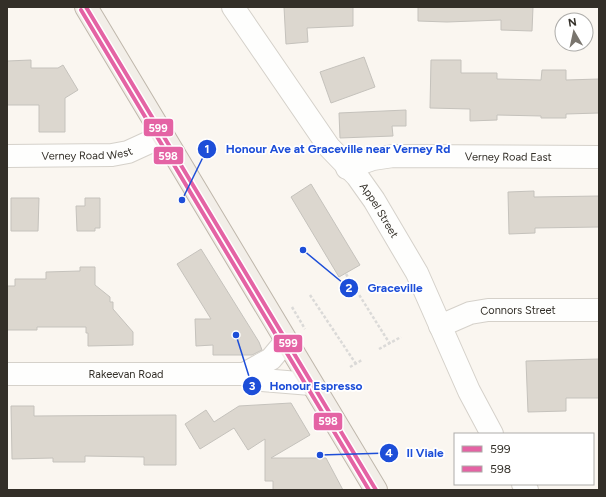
<svg xmlns="http://www.w3.org/2000/svg" width="606" height="497" font-family="Figtree,sans-serif">
<style>
.building{fill:#dcd7cf;stroke:#c5c2bc}
.lines{fill:none;stroke-linecap:round;stroke-linejoin:round}
.minor-casing{stroke:#d5d1ca;stroke-width:24}
.major-casing{stroke:#bfb7ab;stroke-width:24}
.path{stroke:#dbdad8;stroke-width:2.5;stroke-dasharray:3 2;stroke-linecap:butt}
.minor{stroke:#fefefd;stroke-width:22}
.major{stroke:#f2eee8;stroke-width:22}
.bus-1-casing{stroke:#fff;stroke-width:7}
.bus-2-casing{stroke:#fff;stroke-width:7}
.bus-1{stroke:#e463a4;stroke-width:4}
.bus-2{stroke:#e463a4;stroke-width:4}
.labels{text-anchor:middle;stroke-width:3.5;stroke-linejoin:round;paint-order:stroke}
.street-label{font-size:11px;fill:#332f28;stroke:#fff}
.leader{fill:none;stroke:#1d4ed8;stroke-width:1.5}
.callout-dot{fill:#1d4ed8;stroke:#fff;stroke-width:1.5}
.mark-label{font-size:12px;text-anchor:middle;font-weight:bold;fill:#fff}
.callout-label{font-size:12px;text-anchor:middle;font-weight:bold;fill:#1d4ed8;stroke:#fff;stroke-width:3.5;stroke-linejoin:round;paint-order:stroke}
.line-badge{stroke:#fff;stroke-width:1.5}
.badge-label{font-size:11px;text-anchor:middle;font-weight:bold;fill:#fff}
</style>
<rect width="100%" height="100%" fill="#faf6f0"/>
<g class="building">
<polygon points="284,7 353,7 353,26 307,28 308,42 286,44"/>
<polygon points="418,7 533,7 532,31 501,30 501,20 447,22 418,21"/>
<polygon points="364,57 375,87 331,103 320,72"/>
<polygon points="31,60 31,68 58,68 63,65 78,90 65,98 65,132 39,132 39,105 7,105 7,61"/>
<polygon points="431,60 461,60 461,73 497,73 497,79 541,80 542,70 566,70 566,80 599,79 599,113 566,114 566,118 541,118 541,116 497,115 497,120 470,121 470,109 430,108"/>
<polygon points="406,110 406,126 392,126 393,136 340,138 339,113"/>
<polygon points="311,184 360,265 339,277 291,197"/>
<polygon points="534,191 534,197 599,196 599,227 535,228 535,233 509,234 508,192"/>
<polygon points="11,198 39,198 38,231 11,231"/>
<polygon points="85,198 100,198 100,228 95,228 95,231 77,231 76,206 85,206"/>
<polygon points="201,249 259,342 262,350 252,355 213,355 213,345 196,346 195,319 211,319 177,264"/>
<polygon points="80,267 95,267 95,285 110,297 110,302 113,302 113,309 133,332 133,345 88,346 88,333 86,333 86,327 37,327 37,330 7,330 7,286 15,286 15,279 46,279 46,272 80,271"/>
<polygon points="599,359 599,398 566,398 566,411 528,412 526,361"/>
<polygon points="291,403 310,435 271,458 326,458 343,490 273,490 273,481 265,481 265,439 248,450 234,428 200,449 185,424 206,410 214,422 239,406"/>
<polygon points="11,406 34,406 34,416 176,415 176,465 144,465 144,457 85,456 85,462 53,462 53,458 12,459"/>
</g>
<g class="lines">
<g class="minor-casing">
<g id="minor">
<path id="s1" d="M233,7l96,140 28,29 17,24 43,73 52,118 23,43"/>
<path id="s2" d="M7,156l105,-1 16,-3 35,-16"/>
<path id="s3" d="M347,168l26,-9 20,-3 206,1"/>
<path id="s4" d="M440,326l30,-13 18,-3h111"/>
<path id="s5" d="M7,374h237l18,6 49,4"/>
<polyline points="244,374 271,359 286,341"/>
<polyline points="523,484 527,490"/>
</g>
</g>
<g class="major-casing">
<polyline id="major" points="86,7 376,490"/>
</g>
<g class="path">
<polyline points="346,274 390,344"/>
<polyline points="310,295 356,364"/>
<polyline points="292,307 305,329"/>
<polyline points="379,349 401,337"/>
<polyline points="350,367 362,360"/>
</g>
<use href="#minor" class="minor"/>
<use href="#major" class="major"/>
<g class="bus-1-casing">
<polyline id="bus-1" points="86,7 376,490"/>
</g>
<g class="bus-2-casing">
<polyline id="bus-2" points="81,10 369,490"/>
</g>
<use href="#bus-1" class="bus-1"/>
<use href="#bus-2" class="bus-2"/>
</g>
<g class="labels">
<g class="street-label">
<text dy="4" stroke="none"><textPath href="#s2" startOffset="80">Verney Road West</textPath></text>
<text dy="4" stroke="none"><textPath href="#s3" startOffset="163">Verney Road East</textPath></text>
<text dy="4" stroke="none"><textPath href="#s1" startOffset="251">Appel Street</textPath></text>
<text dy="4" stroke="none"><textPath href="#s4" startOffset="81">Connors Street</textPath></text>
<text dy="4" stroke="none"><textPath href="#s5" startOffset="119">Rakeevan Road</textPath></text>
</g>
</g>
<path class="leader" d="M182 200L207 149M303 250L349 288M236 335L252 386M320 455L389 453"/>
<g class="callout-dot">
<circle cx="182" cy="200" r="4"/>
<circle cx="303" cy="250" r="4"/>
<circle cx="236" cy="335" r="4"/>
<circle cx="320" cy="455" r="4"/>
<circle cx="207" cy="149" r="10"/>
<circle cx="349" cy="288" r="10"/>
<circle cx="252" cy="386" r="10"/>
<circle cx="389" cy="453" r="10"/>
</g>
<g class="mark-label">
<text x="207" y="153">1</text>
<text x="349" y="292">2</text>
<text x="252" y="390">3</text>
<text x="389" y="457">4</text>
</g>
<g class="callout-label">
<text x="338" y="153">Honour Ave at Graceville near Verney Rd</text>
<text x="395" y="292">Graceville</text>
<text x="316" y="390">Honour Espresso</text>
<text x="425" y="457">Il Viale</text>
</g>
<g class="line-badge">
<rect x="143" y="118" width="31" height="19" rx="4" fill="#e463a4"/>
<rect x="153" y="146" width="31" height="19" rx="4" fill="#e463a4"/>
<rect x="273" y="334" width="30" height="19" rx="4" fill="#e463a4"/>
<rect x="313" y="412" width="30" height="19" rx="4" fill="#e463a4"/>
</g>
<g class="badge-label">
<text x="158" y="132">599</text>
<text x="168" y="160">598</text>
<text x="288" y="347">599</text>
<text x="328" y="425">598</text>
</g>
<rect width="606" height="497" fill="none" stroke="#332f28" stroke-width="16"/>
<rect x="454" y="433" width="140" height="52" fill="#ffffff" stroke="#adaca9"/>
<rect x="462" y="446" width="20" height="6" fill="#e463a4" stroke="#adaca9"/>
<text x="490" y="453" font-size="12" fill="#332f28">599</text>
<rect x="462" y="466" width="20" height="6" fill="#e463a4" stroke="#adaca9"/>
<text x="490" y="473" font-size="12" fill="#332f28">598</text>
<g transform="translate(574 32) rotate(351)"><circle r="19" fill="#ffffff" stroke="#adaca9"/>
<path d="M0-3L7 15L0 10L-7 15Z" fill="#79756e"/>
<text y="-6" font-size="11" font-weight="bold" text-anchor="middle" fill="#332f28">N</text>
</g>
</svg>
